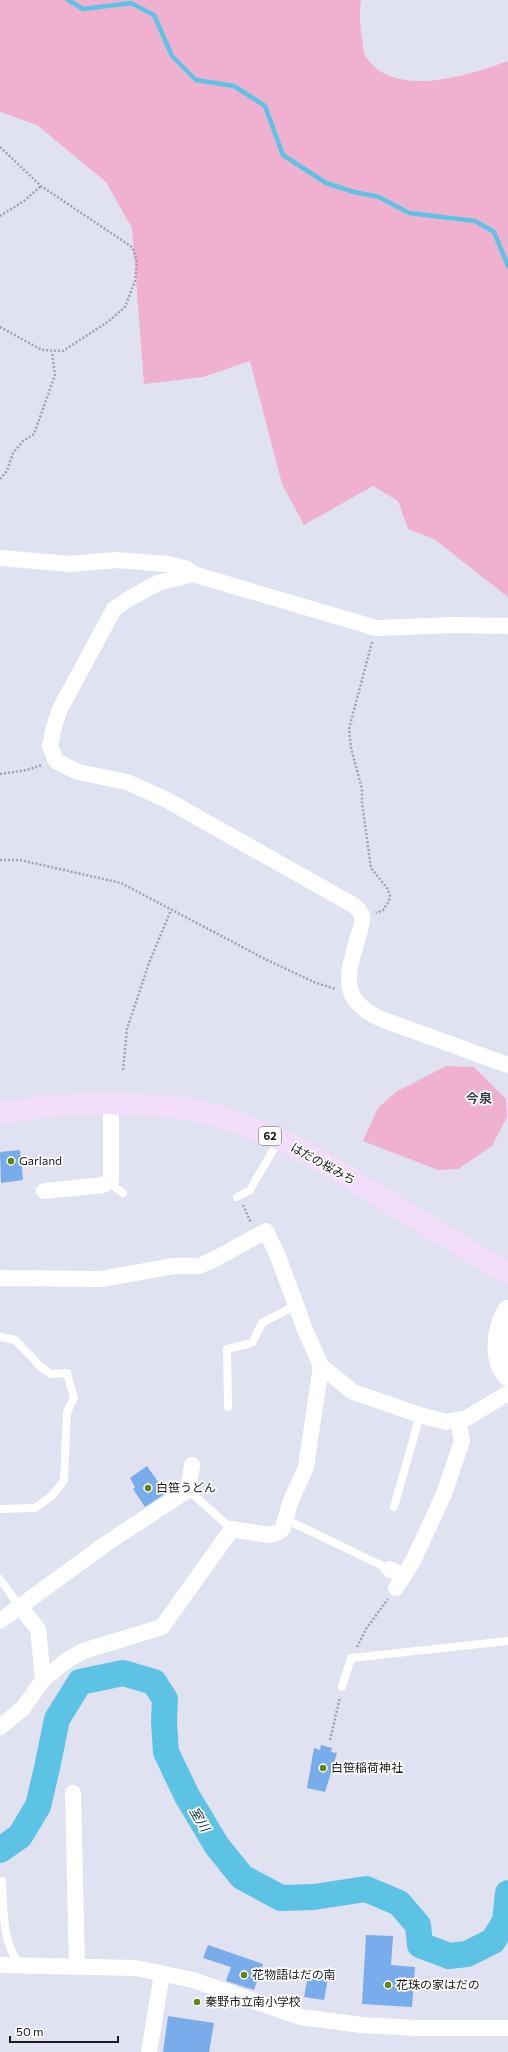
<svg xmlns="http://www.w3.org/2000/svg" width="508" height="2052" font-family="Commissioner,'Noto Sans JP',sans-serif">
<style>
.green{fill:#f0b1d1}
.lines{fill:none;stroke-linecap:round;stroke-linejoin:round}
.stream{stroke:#5cc3e4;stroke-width:4.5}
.river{stroke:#5cc3e4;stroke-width:26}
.building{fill:#78acea}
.path{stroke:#a2a2af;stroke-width:2.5;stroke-dasharray:2 2;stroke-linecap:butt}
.lane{stroke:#fff;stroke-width:8}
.street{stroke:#fff;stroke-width:16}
.secondary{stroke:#fff;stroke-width:22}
.primary{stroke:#f2ddfa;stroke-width:22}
.poi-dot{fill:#5f860d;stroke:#fff;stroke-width:1.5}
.labels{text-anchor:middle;stroke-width:3.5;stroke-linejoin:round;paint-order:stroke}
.shield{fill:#fff;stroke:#5f5f62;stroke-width:1}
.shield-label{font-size:11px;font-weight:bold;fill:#1a1a1f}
.poi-label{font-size:12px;fill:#1a1a1f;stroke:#fff;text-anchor:start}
.street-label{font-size:12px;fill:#1a1a1f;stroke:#fff}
.neighbourhood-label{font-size:13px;font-weight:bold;fill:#3d3d4a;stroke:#fff}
.water-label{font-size:13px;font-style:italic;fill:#0d3c4a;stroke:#fff}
</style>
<rect width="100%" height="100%" fill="#e0e1f1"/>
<g class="green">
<path d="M0,0h361c-2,14 -1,25 1,39 1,5 1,14 4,18 29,43 103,18 142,4v536l-74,-58 -26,-10 -10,-28 -25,-15 -69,39 -22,-41 -32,-123 -47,16 -59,7 -12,-156 -26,-46 -69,-57 -37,-13z"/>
<polygon points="446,1066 474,1067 506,1099 507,1117 492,1146 458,1169 438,1170 363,1141 378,1108 396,1092"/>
</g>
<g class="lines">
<polyline class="stream" points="68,0 83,9 131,3 154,15 172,56 196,80 234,86 265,106 283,155 326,183 354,192 379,197 409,213 475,221 494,232 508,266"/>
<polyline class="river" points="0,1850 20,1836 38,1806 47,1768 57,1719 80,1682 123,1673 154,1682 165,1699 164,1722 166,1752 187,1796 217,1846 242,1877 281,1898 314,1897 366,1889 399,1903 418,1925 420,1945 449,1956 467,1954 493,1941 505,1921 508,1893"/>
</g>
<g class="building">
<polygon points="20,1150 23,1180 1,1183 0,1152"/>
<polygon points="147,1466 166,1493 145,1507 133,1489 135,1487 130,1478"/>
<polygon points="321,1745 332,1748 331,1752 337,1753 325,1792 307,1788 314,1748 320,1750"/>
<polygon points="366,1935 393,1936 391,1965 415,1967 412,2007 362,2004"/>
<polygon points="208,1945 263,1964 254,1990 226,1981 231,1967 203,1958"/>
<polygon points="309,1970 329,1973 324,2000 304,1997"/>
<polygon points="168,2016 214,2023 209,2052 163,2052"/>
</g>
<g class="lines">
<g class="path">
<polyline points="0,147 41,186 132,247 137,261 135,281 125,307 109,321 63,351 42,350 0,327"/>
<polyline points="0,216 24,201 41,186"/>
<polyline points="0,479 7,471 13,453 23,441 34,434 55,375 52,352"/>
<polyline points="372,642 349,729 351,748 362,789 362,803 371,868 387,888 390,895 389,901 383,910 376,913"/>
<polyline points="0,774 27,770 42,765"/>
<polyline points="0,860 20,860 121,883 267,960 316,983 336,989"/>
<polyline points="123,1070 127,1029 149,963 171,910"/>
<polyline points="243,1205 251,1223"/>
<polyline points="357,1647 366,1629 388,1599"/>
<polyline points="330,1740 340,1697"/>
</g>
<g class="lane">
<polyline points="111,1180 116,1188 123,1193"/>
<polyline points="237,1197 250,1190 279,1140"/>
<polyline points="0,1337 15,1340 42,1368 51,1374 67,1373 74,1398 67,1412 64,1480 53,1495 35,1508 0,1509"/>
<polyline points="228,1407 227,1349 252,1343 262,1323 296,1305"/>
<polyline points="188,1490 232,1529"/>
<polyline points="394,1507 420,1415"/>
<polyline points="285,1519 389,1569"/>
<polyline points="0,1579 20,1607"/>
<polyline points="342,1687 351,1658 508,1641"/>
<path d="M2,1881c2,29 -1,59 18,84"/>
</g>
<g class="street">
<polyline points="0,558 71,564 116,560 168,564 187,569 193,574 376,628 454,625 508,626"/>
<path d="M193,574l-35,9 -28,15 -16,11 -54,100 -6,18 -4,19 6,15 22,11 49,10 38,17 190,107c3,3 6,6 7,10 1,7 -2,15 -4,21 -11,38 -20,62 23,82l127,46"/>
<polyline points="44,1191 103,1185 111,1180 111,1103"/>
<polyline points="0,1278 101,1279 174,1266 199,1266 215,1259 266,1231 277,1254 306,1332 321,1366 353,1392 420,1415 446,1422 467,1418 508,1393"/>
<polyline points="389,1569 404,1576"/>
<polyline points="396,1588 413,1561 444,1494 462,1441 458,1421"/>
<polyline points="20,1607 38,1629 43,1680"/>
<polyline points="0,1621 107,1543 188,1490 192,1465"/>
<polyline points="0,1727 23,1708 43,1680 66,1661 83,1651 162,1627 232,1529 269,1535 279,1532 283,1528 290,1503 306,1467 321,1366"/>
<polyline points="73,1793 77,1967"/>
<polyline points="0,1965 136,1968 193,1980 300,2017 362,2025 417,2028 508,2028"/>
<polyline points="149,2052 162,1974"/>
</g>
<path class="secondary" d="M508,1311c-10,17 -15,47 0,64"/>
<polyline class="primary" points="0,1113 53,1106 111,1103 185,1108 222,1117 280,1139 324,1163 508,1274"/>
</g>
<g class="poi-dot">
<circle cx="11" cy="1161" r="4"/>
<circle cx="148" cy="1488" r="4"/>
<circle cx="323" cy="1768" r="4"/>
<circle cx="244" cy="1975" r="4"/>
<circle cx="388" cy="1985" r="4"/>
<circle cx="197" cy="2002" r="4"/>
</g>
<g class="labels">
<rect class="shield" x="259" y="1127" width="22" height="18" rx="3"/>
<g class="shield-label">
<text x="270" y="1140">62</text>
</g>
<g class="poi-label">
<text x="19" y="1165">Garland</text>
<text x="156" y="1492">白笹うどん</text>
<text x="331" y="1772">白笹稲荷神社</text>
<text x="252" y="1979">花物語はだの南</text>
<text x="396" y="1989">花珠の家はだの</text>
<text x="205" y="2006">秦野市立南小学校</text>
</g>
<g class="street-label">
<text transform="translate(323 1164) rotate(29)" y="4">はだの桜みち</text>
</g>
<g class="neighbourhood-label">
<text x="479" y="1103">今泉</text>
</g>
<g class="water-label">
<text transform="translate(200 1819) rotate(59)" y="5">室川</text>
</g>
</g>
<path d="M10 2036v6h108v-6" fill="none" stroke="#1a1a1f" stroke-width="2"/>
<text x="16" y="2036" font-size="12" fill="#1a1a1f" stroke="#ffffff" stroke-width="3" paint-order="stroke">50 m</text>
</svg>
